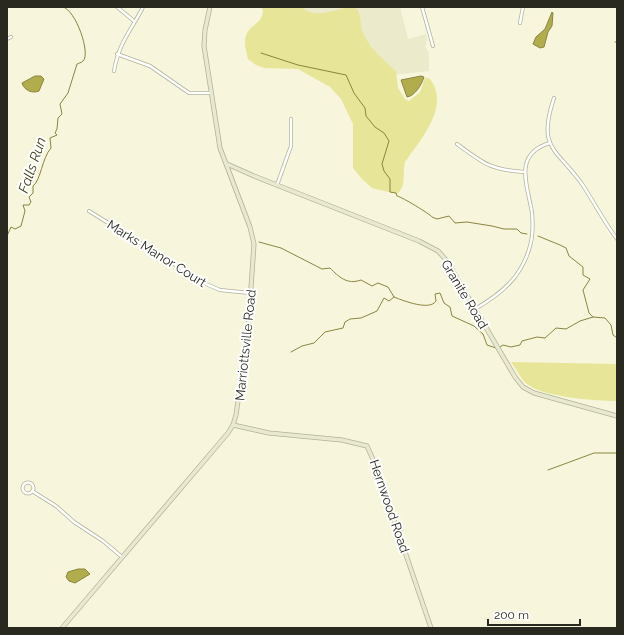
<svg xmlns="http://www.w3.org/2000/svg" width="624" height="635" font-family="Raleway,sans-serif">
<style>
.built{fill:#ebeaca}
.green{fill:#e7e598}
.water{fill:#b2ad4c;stroke:#89853f}
.lines{fill:none;stroke-linecap:round;stroke-linejoin:round}
.stream{stroke:#89853f;stroke-width:1}
.street-casing{stroke:#b2b299;stroke-width:4}
.secondary-casing{stroke:#b2b299;stroke-width:5}
.street{stroke:#fff;stroke-width:2.5}
.secondary{stroke:#e9e8d1;stroke-width:3.5}
.labels{text-anchor:middle;stroke-width:4;stroke-linejoin:round;paint-order:stroke}
.street-label{font-size:13px;fill:#292920;stroke:#fff}
.water-label{font-size:14px;font-style:italic;fill:#434118;stroke:#fff}
</style>
<rect width="100%" height="100%" fill="#f7f6dc"/>
<polygon class="built" points="293,7 400,7 408,39 426,34 427,40 425,47 429,53 429,71 392,75"/>
<g class="green">
<path d="M260,7h42c14,16 43,-4 53,1 7,4 5,16 7,23 7,17 20,28 34,40l2,17 7,11 4,2 11,-9 5,-14h4c23,27 -9,62 -24,84 -3,11 2,24 -8,32l-25,-6 -10,-9 -9,-11v-44l-12,-25 -11,-12 -32,-18 -34,-1 -8,-3 -8,-6c-2,-8 -5,-18 -1,-26 5,-9 16,-10 16,-23z"/>
<path d="M511,362l106,2v37c-20,0 -71,-4 -87,-15 -8,-4 -13,-16 -19,-24z"/>
</g>
<g class="water">
<polygon points="552,12 553,13 552,26 548,32 544,47 540,48 533,44 536,37 545,29"/>
<path d="M35,76h6l3,3 -5,12c-7,3 -15,-1 -17,-8z"/>
<path d="M421,76l3,1c-2,7 -9,19 -17,20l-6,-17z"/>
<polygon points="78,569 85,569 90,574 75,583 69,581 66,577 68,572"/>
</g>
<g class="lines">
<g class="stream">
<polyline points="615,42 617,42"/>
<path d="M261,53l37,12 48,10 8,18 11,15 1,8 9,11 9,6 5,8 -7,23 2,7 6,8v13l6,1 1,3c5,1 33,18 35,21l5,2 12,-3 6,7 12,-1 25,4 12,3h13l4,4 6,1"/>
<path d="M7,236l4,-9 4,2 6,-3 4,-15 -2,-6h6l2,-3 -2,-5 4,-4v-7c8,-6 9,-28 18,-38l-1,-10 7,-3 -2,-2 2,-4 1,-11 4,-4 -2,-10 8,-11 9,-29c2,-1 4,-1 6,-3 8,-7 -7,-51 -20,-54"/>
<polyline points="538,236 560,245 566,248 569,256 583,267 583,275 590,279 583,290 589,313 593,317 605,318 611,325 613,335 617,338"/>
<path d="M259,242l22,6 41,21 8,-1c9,9 17,17 31,12l11,6 6,-3 10,4 6,10c10,4 36,14 42,4l-1,-7 5,-1 4,10 6,4 2,9 22,10 9,8 4,11 9,3"/>
<polyline points="500,347 503,345 511,347 520,345 522,341 537,337 545,338 556,328 566,329 580,321 593,317"/>
<polyline points="291,352 302,346 314,343 325,332 343,328 345,322 350,319 361,318 377,311 384,298 389,301 394,297"/>
<polyline points="548,470 594,453 617,453"/>
</g>
<g class="street-casing">
<g id="street">
<polyline points="117,7 134,21"/>
<polyline points="422,7 433,46"/>
<polyline points="520,23 523,7"/>
<polyline points="7,39 11,37"/>
<polyline points="117,54 150,66 189,93 211,93"/>
<path d="M114,71c5,-29 17,-40 29,-64"/>
<path d="M554,98c-17,51 2,50 28,86 12,18 22,38 35,55"/>
<path d="M457,144c27,20 34,26 68,28"/>
<polyline points="277,185 291,146 291,119"/>
<polyline points="89,211 206,284 220,290 250,293"/>
<path d="M475,309c26,-15 47,-32 55,-63 3,-10 3,-22 2,-33 -4,-27 -20,-59 18,-70"/>
<circle cx="28" cy="488" r="5.5"/>
<polyline points="32,491 56,506 74,522 103,541 122,557"/>
</g>
</g>
<g class="secondary-casing">
<g id="secondary">
<polyline points="227,164 254,176 419,241 438,251 447,261 515,377 523,387 534,393 617,416"/>
<polyline points="233,425 269,433 342,440 367,446 375,464 431,628"/>
<polyline points="62,628 228,433 233,425 236,415 248,331 254,244 250,227 220,148 204,46 205,30 210,7"/>
</g>
</g>
<use href="#street" class="street"/>
<use href="#secondary" class="secondary"/>
</g>
<g class="labels">
<g class="street-label">
<text transform="translate(157 253) rotate(32)" y="5">Marks Manor Court</text>
<text transform="translate(465 294) rotate(59)" y="5">Granite Road</text>
<text transform="translate(245 345) rotate(-84)" y="5">Marriottsville Road</text>
<text transform="translate(390 506) rotate(71)" y="5">Hernwood Road</text>
</g>
<g class="water-label">
<text transform="translate(32 165) rotate(-71)" y="5">Falls Run</text>
</g>
</g>
<rect width="624" height="635" fill="none" stroke="#292920" stroke-width="16"/>
<path d="M488 619v6h92v-6" fill="none" stroke="#292920" stroke-width="2"/>
<text x="494" y="619" font-size="12" fill="#292920" stroke="#ffffff" stroke-width="3" paint-order="stroke">200 m</text>
</svg>
